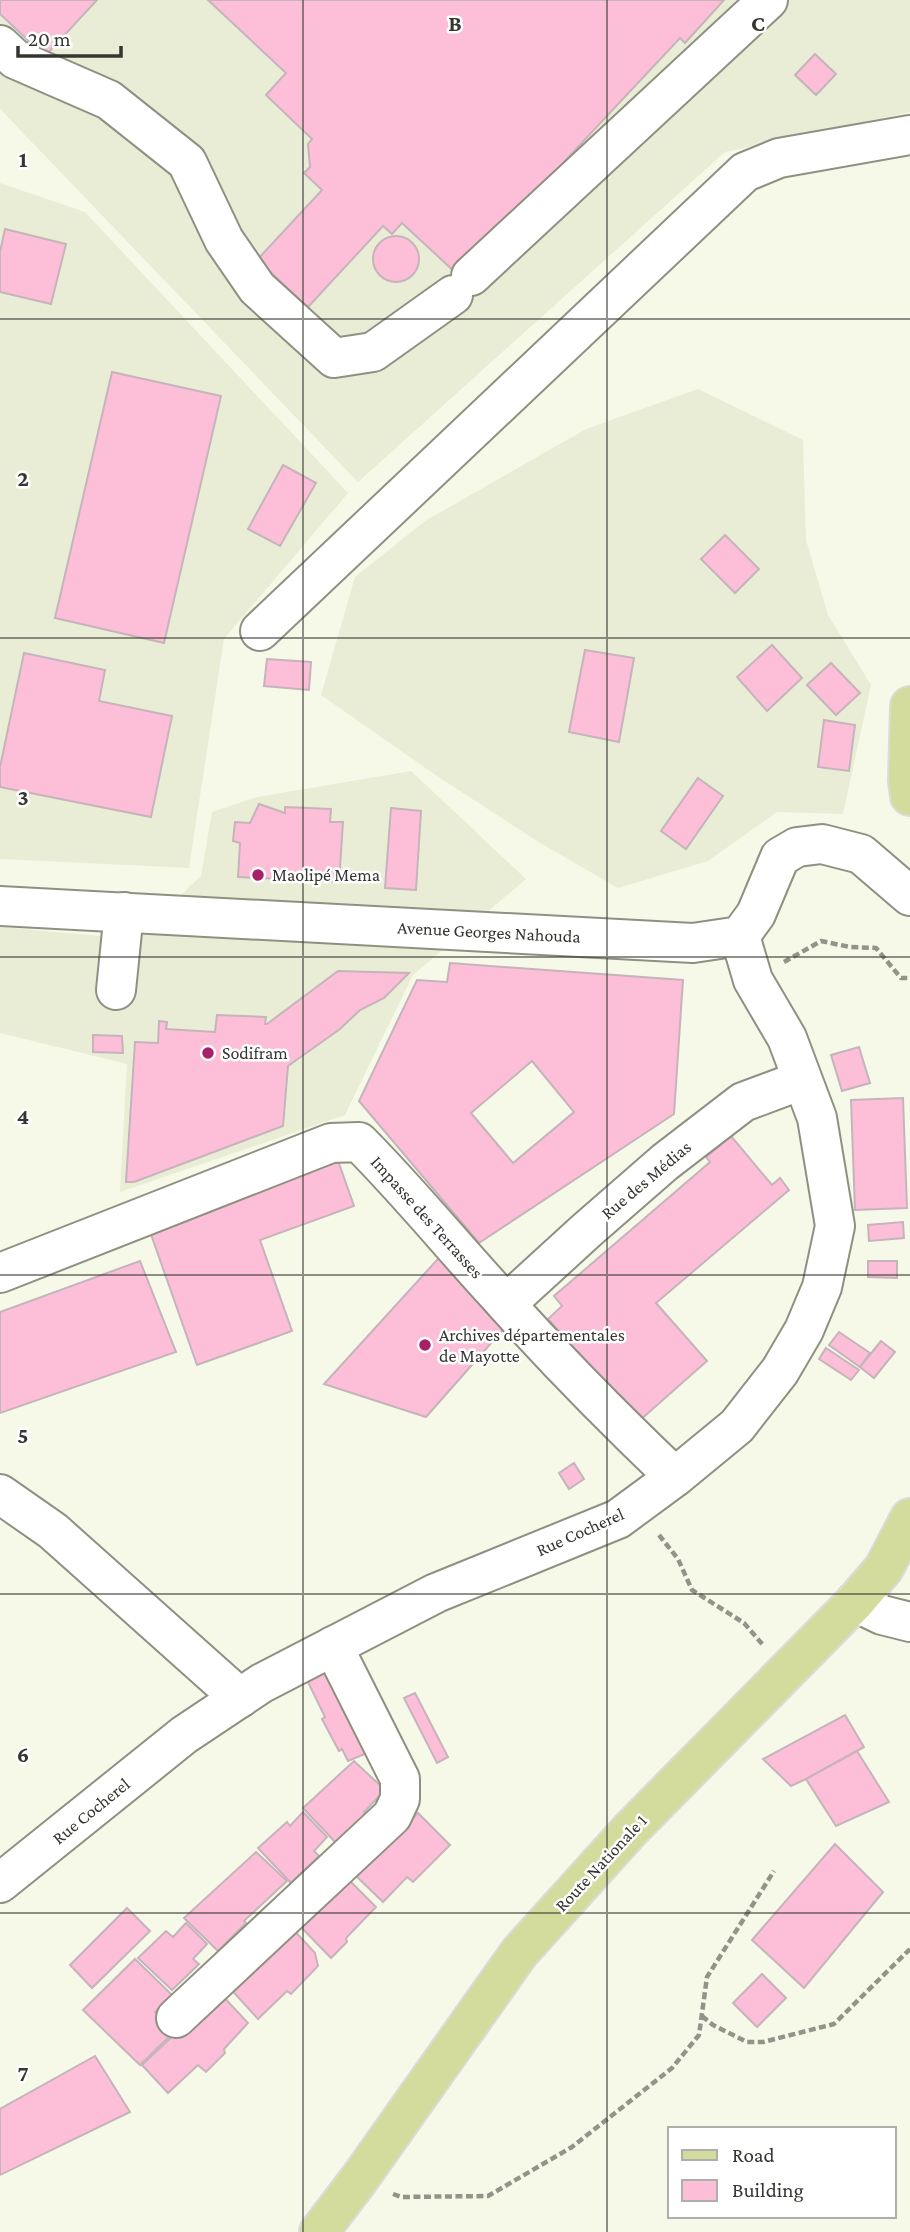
<svg xmlns="http://www.w3.org/2000/svg" width="910" height="2232" font-family="'Crimson Pro',serif">
<style>
.built{fill:#e9edd5}
.building{fill:#fdbed8;stroke:#c5b4bb;stroke-width:2;fill-rule:evenodd}
.lines{fill:none;stroke-linecap:round;stroke-linejoin:round}
.minor-casing{stroke:#8e9182;stroke-width:42}
.major-casing{stroke:#dbdbda;stroke-width:42}
.path{stroke:#929489;stroke-width:4.5;stroke-dasharray:7 3.5;stroke-linecap:butt}
.minor{stroke:#fff;stroke-width:38}
.major{stroke:#d4dc9d;stroke-width:38}
.grid{fill:none;stroke:#353630;stroke-width:2;stroke-opacity:0.55}
.poi-dot{fill:#a7216a;stroke:#fff;stroke-width:2.5}
.labels{text-anchor:middle;stroke-width:5;stroke-linejoin:round;paint-order:stroke}
.poi-label{font-size:18px;fill:#353630;stroke:#fff;text-anchor:start}
.street-label{font-size:18px;fill:#353630;stroke:#fff}
.grid-label{font-size:23px;text-anchor:middle;font-weight:bold;fill:#353630;stroke:#fff;stroke-width:5;stroke-linejoin:round;paint-order:stroke}
</style>
<rect width="100%" height="100%" fill="#f6f9e8"/>
<g class="built">
<polygon points="0,0 910,0 910,112 725,152 358,482 0,109"/>
<polygon points="0,183 85,212 348,493 224,639 189,868 0,859"/>
<polygon points="698,389 803,440 806,540 828,615 871,685 843,814 777,812 708,861 618,888 540,843 434,774 321,695 355,577 425,521 586,429"/>
<polygon points="411,771 526,879 413,975 345,1115 120,1192 127,1064 0,1033 0,927 134,939 201,876 212,812 257,797"/>
</g>
<g class="building">
<polygon points="0,0 97,0 45,56 0,14"/>
<polygon points="208,0 724,0 685,43 680,38 458,275 402,223 392,234 383,226 308,307 257,260 322,190 304,173 310,167 308,144 312,139 266,95 286,73"/>
<polygon points="815,54 836,74 816,95 795,75"/>
<polygon points="5,229 66,244 51,304 0,292 0,252"/>
<circle cx="396" cy="259" r="23"/>
<polygon points="112,372 221,396 164,643 55,618"/>
<polygon points="283,465 316,483 280,546 248,529"/>
<polygon points="725,535 759,569 735,593 701,559"/>
<polygon points="772,645 802,678 767,711 737,677"/>
<polygon points="585,650 634,658 619,742 569,732"/>
<polygon points="24,653 105,670 99,701 172,716 151,817 0,787 0,767"/>
<polygon points="267,659 311,662 309,690 264,686"/>
<polygon points="831,663 860,693 836,715 807,685"/>
<polygon points="824,720 855,725 849,771 818,767"/>
<polygon points="698,778 723,796 686,849 661,831"/>
<polygon points="259,804 285,813 285,807 331,809 330,822 343,822 339,882 238,877 240,843 233,841 235,822 250,823"/>
<polygon points="391,808 421,811 416,890 385,888"/>
<path d="M450,963l233,17 -9,134 -195,129 -120,-142 58,-121 30,2zM532,1061l42,51 -61,51 -42,-50z"/>
<polygon points="338,971 409,973 384,998 360,1010 340,1029 288,1066 283,1126 134,1182 126,1182 135,1042 158,1043 159,1021 167,1022 166,1029 215,1032 217,1015 266,1017 265,1024 267,1024"/>
<polygon points="93,1035 122,1036 123,1053 93,1052"/>
<polygon points="859,1047 870,1083 842,1091 831,1055"/>
<polygon points="903,1098 907,1208 855,1210 851,1100"/>
<polygon points="731,1136 772,1185 780,1178 789,1190 656,1303 707,1361 639,1421 548,1319 562,1306 554,1296 710,1162 706,1157"/>
<polygon points="336,1155 354,1206 260,1240 292,1331 197,1365 147,1223"/>
<polygon points="903,1222 904,1238 869,1241 868,1225"/>
<polygon points="447,1249 508,1324 426,1417 324,1384"/>
<polygon points="140,1261 176,1352 0,1413 0,1312"/>
<polygon points="868,1261 897,1261 897,1278 868,1277"/>
<polygon points="839,1332 870,1353 860,1367 829,1345"/>
<polygon points="881,1341 895,1352 874,1378 860,1367"/>
<polygon points="826,1348 859,1370 851,1380 819,1359"/>
<polygon points="574,1463 584,1479 569,1489 559,1473"/>
<polygon points="337,1666 377,1749 348,1761 342,1749 339,1751 322,1719 325,1717 307,1680"/>
<polygon points="415,1693 448,1757 437,1763 404,1698"/>
<polygon points="845,1715 864,1747 806,1779 791,1786 763,1759"/>
<polygon points="857,1751 889,1802 836,1826 806,1779"/>
<polygon points="354,1761 385,1790 364,1812 366,1815 337,1844 303,1808"/>
<polygon points="303,1812 327,1837 314,1851 319,1856 291,1883 258,1848 287,1822 290,1826"/>
<polygon points="418,1813 450,1845 413,1882 407,1877 383,1902 353,1873"/>
<polygon points="835,1844 883,1892 804,1988 752,1940"/>
<polygon points="256,1852 287,1881 244,1921 246,1923 218,1951 184,1918"/>
<polygon points="346,1877 376,1907 346,1938 347,1942 331,1958 296,1922"/>
<polygon points="127,1908 150,1931 92,1988 70,1965"/>
<polygon points="186,1923 207,1944 193,1959 199,1964 172,1990 138,1958 166,1931 173,1937"/>
<polygon points="291,1927 315,1953 318,1966 291,1994 287,1991 258,2019 227,1985"/>
<polygon points="135,1959 173,1996 155,2012 174,2032 140,2065 83,2010"/>
<polygon points="762,1974 786,1998 757,2027 733,2003"/>
<polygon points="219,1992 248,2023 224,2049 225,2053 206,2072 198,2065 168,2093 142,2065"/>
<polygon points="95,2056 130,2112 0,2175 0,2109"/>
</g>
<g class="lines">
<g class="minor-casing">
<g id="minor">
<polyline points="0,45 15,59 109,100 187,162 224,240 257,288 334,358 373,352 453,295"/>
<polyline points="471,276 768,0"/>
<polyline points="260,631 745,172 779,158 910,135"/>
<polyline points="0,906 693,943 740,936 756,914 780,857 797,847 822,844 861,854 910,896"/>
<polyline points="116,990 124,912"/>
<path d="M0,1273l331,-130 28,-1c48,48 91,101 137,151 57,64 117,125 179,184"/>
<polyline points="506,1304 587,1230 665,1162 743,1102 802,1080"/>
<polyline points="0,1494 53,1531 240,1698"/>
<polyline points="855,1602 882,1615 910,1622"/>
<polyline points="0,1883 184,1735 262,1683 436,1593 618,1519 675,1477 737,1426 780,1371 804,1330 822,1287 835,1226 817,1118 787,1038 753,980 740,936"/>
<polyline points="176,2018 392,1816 400,1799 400,1779 333,1646"/>
</g>
</g>
<g class="major-casing">
<g id="major">
<polyline points="910,706 908,780 910,796"/>
<polyline points="319,2232 360,2178 519,1953 630,1830 855,1602 884,1568 910,1518"/>
</g>
</g>
<g class="path">
<polyline points="784,962 821,941 850,947 876,948 901,978 910,978"/>
<polyline points="659,1535 678,1559 692,1590 744,1623 763,1645"/>
<polyline points="702,2016 713,2025 747,2042 763,2042 834,2024 910,1949"/>
<polyline points="393,2194 401,2197 488,2196 572,2147 672,2068 699,2035 707,1977 774,1871"/>
</g>
<use href="#minor" class="minor"/>
<use href="#major" class="major"/>
</g>
<path class="grid" d="M303,0v2232M607,0v2232M0,319h910M0,638h910M0,957h910M0,1275h910M0,1594h910M0,1913h910"/>
<g class="poi-dot">
<circle cx="258" cy="875" r="7"/>
<circle cx="208" cy="1053" r="7"/>
<circle cx="425" cy="1345" r="7"/>
</g>
<g class="labels">
<g class="poi-label">
<text x="272" y="881">Maolipé Mema</text>
<text x="222" y="1059">Sodifram</text>
<text x="439" y="1341">Archives départementales<tspan x="439" dy="21">de Mayotte</tspan></text>
</g>
<g class="street-label">
<text transform="translate(489 932) rotate(3)" y="6">Avenue Georges Nahouda</text>
<text transform="translate(646 1180) rotate(-40)" y="6">Rue des Médias</text>
<text transform="translate(427 1217) rotate(48)" y="6">Impasse des Terrasses</text>
<text transform="translate(580 1532) rotate(-24)" y="6">Rue Cocherel</text>
<text transform="translate(91 1811) rotate(-39)" y="6">Rue Cocherel</text>
<text transform="translate(601 1863) rotate(-47)" y="6">Route Nationale 1</text>
</g>
</g>
<g class="grid-label">
<text x="455" y="31">B</text>
<text x="758" y="31">C</text>
<text x="23" y="167">1</text>
<text x="23" y="486">2</text>
<text x="23" y="805">3</text>
<text x="23" y="1124">4</text>
<text x="23" y="1443">5</text>
<text x="23" y="1762">6</text>
<text x="23" y="2081">7</text>
</g>
<rect x="668" y="2127" width="228" height="91" fill="#ffffff" stroke="#aeafac" stroke-width="2"/>
<rect x="682" y="2150" width="35" height="10" fill="#d4dc9d" stroke="#aeafac" stroke-width="2"/>
<text x="732" y="2162" font-size="21" fill="#353630">Road</text>
<rect x="682" y="2180" width="35" height="21" fill="#fdbed8" stroke="#aeafac" stroke-width="2"/>
<text x="732" y="2197" font-size="21" fill="#353630">Building</text>
<path d="M18 46v10h103v-10" fill="none" stroke="#353630" stroke-width="3.5"/>
<text x="28" y="46" font-size="21" fill="#353630" stroke="#ffffff" stroke-width="5" paint-order="stroke">20 m</text>
</svg>
